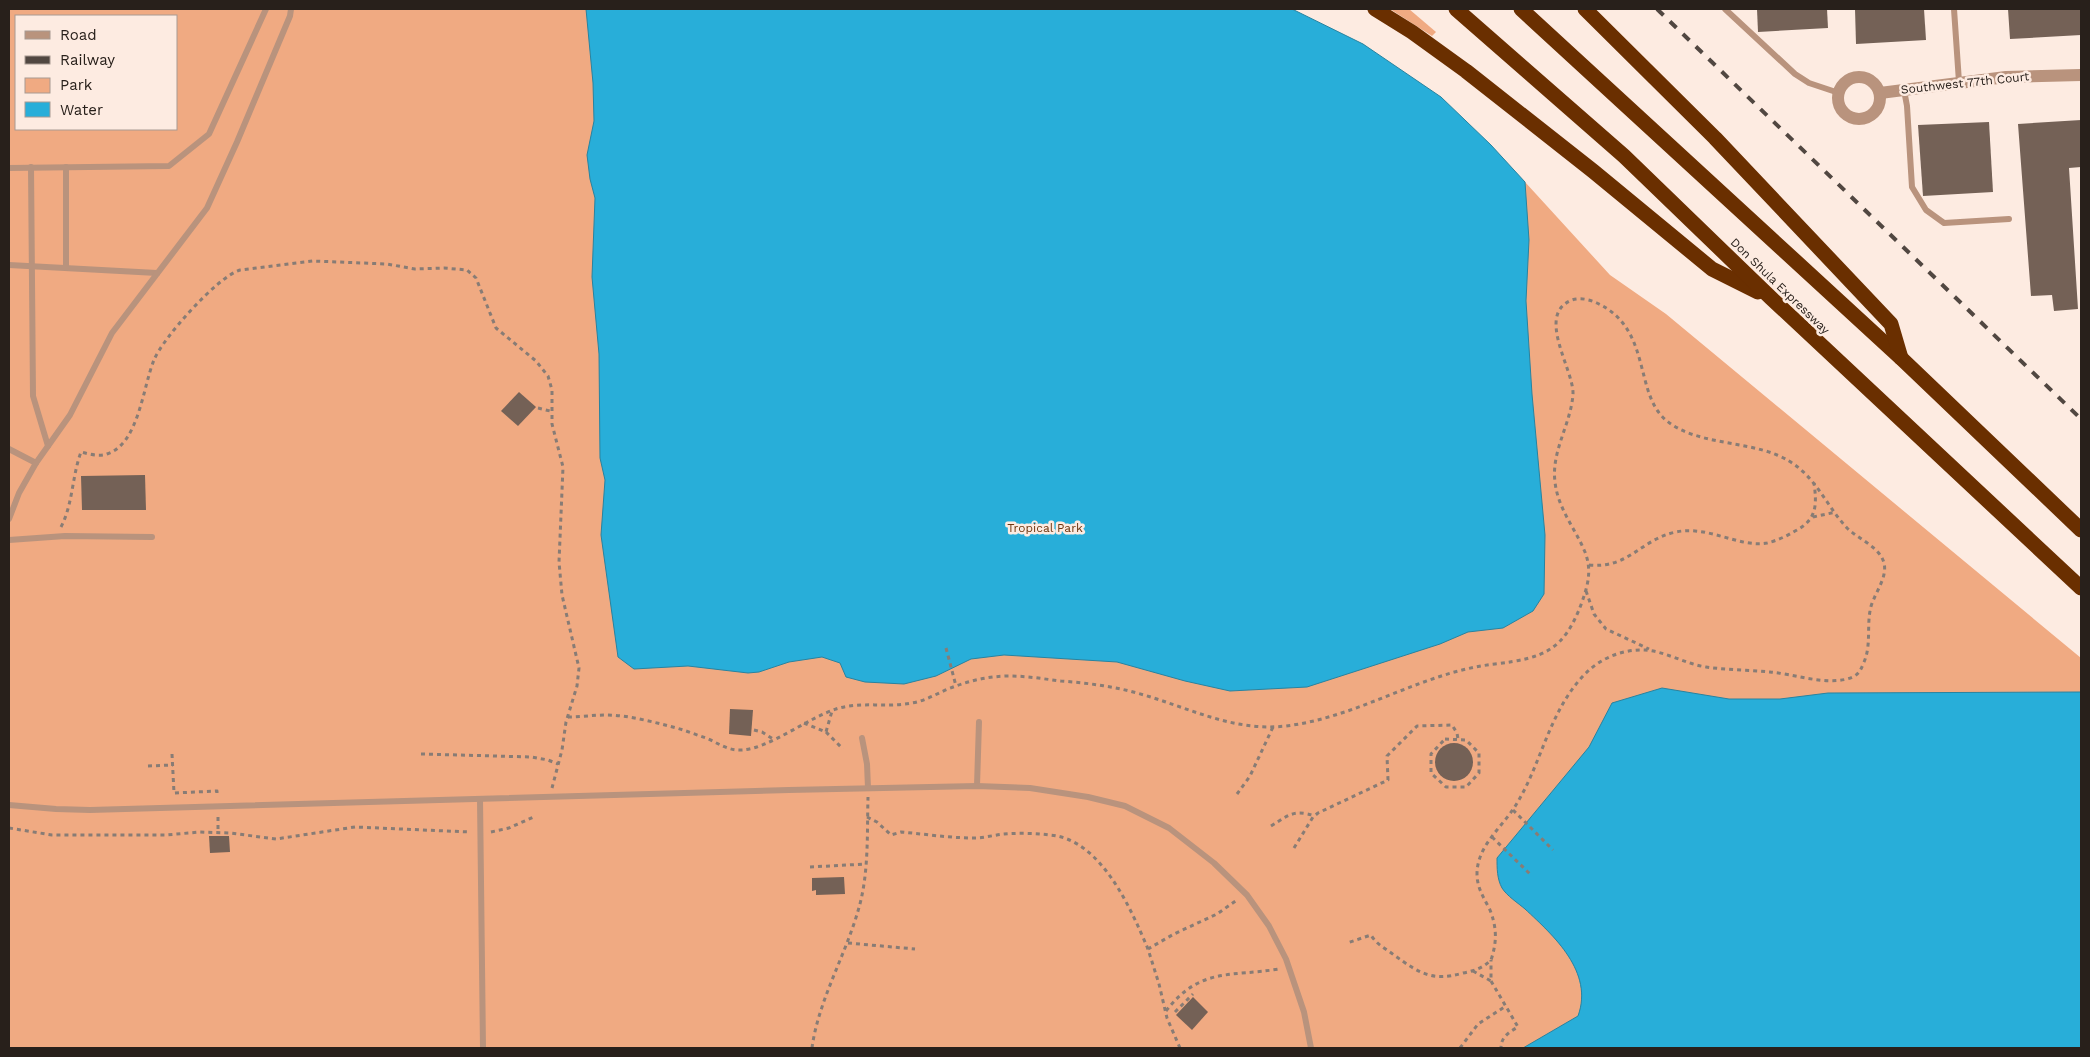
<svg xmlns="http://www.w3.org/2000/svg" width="2090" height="1057" font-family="'Work Sans',sans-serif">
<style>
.green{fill:#f0aa82;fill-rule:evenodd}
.water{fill:#28aed9;stroke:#2883a0}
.building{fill:#746156}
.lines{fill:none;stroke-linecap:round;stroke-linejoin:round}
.path{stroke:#887c75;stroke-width:3;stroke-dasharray:4 4;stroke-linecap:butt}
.lane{stroke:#b9937d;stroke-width:6}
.street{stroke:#b9937d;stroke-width:12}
.highway{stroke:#6a2f00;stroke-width:15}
.rail{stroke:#514741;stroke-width:4;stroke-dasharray:9 9;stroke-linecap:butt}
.labels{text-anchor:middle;stroke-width:5;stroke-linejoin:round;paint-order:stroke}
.street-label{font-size:12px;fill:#28201b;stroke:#fdebe1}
.park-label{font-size:12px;fill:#6d360f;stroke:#fdebe1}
</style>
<rect width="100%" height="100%" fill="#fdebe1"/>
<g class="green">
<path d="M9,9h1266l88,35 162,138 85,93 56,39 415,344v390h-2072zM16,16h160v113h-160z"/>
<polygon points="1390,9 1409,9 1436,32 1432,36"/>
</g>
<g class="water">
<polygon points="586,9 1292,9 1363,44 1441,97 1491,145 1525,182 1529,240 1526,301 1532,394 1545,535 1544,594 1533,611 1503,628 1468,632 1440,644 1307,687 1230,691 1185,681 1117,662 1004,655 971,659 936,676 904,684 865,682 846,677 840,663 822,657 789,662 759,672 748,673 688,666 634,669 618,657 601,535 605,480 600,458 599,354 592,277 595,198 590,179 587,155 594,121 593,83"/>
<path d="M1662,688l67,11h51l48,-6 253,-1v356h-558l55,-32c16,-44 -24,-80 -53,-107 -7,-6 -18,-13 -23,-21 -5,-9 -5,-20 -5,-30l92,-111 23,-44z"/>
</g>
<g class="building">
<polygon points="1757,9 1827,9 1828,28 1758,32"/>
<polygon points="1855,9 1924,9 1926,40 1856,44"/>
<polygon points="2008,9 2035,9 2035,10 2081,9 2081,35 2010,39"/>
<polygon points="2081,120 2081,167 2069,168 2078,309 2054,311 2052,295 2031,296 2018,124"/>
<polygon points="1989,122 1993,192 1923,196 1918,125"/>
<polygon points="519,392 536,407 518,426 501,411"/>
<polygon points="145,475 146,510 82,510 81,476"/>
<polygon points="730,709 753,710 751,736 729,734"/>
<circle cx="1454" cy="762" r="19"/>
<polygon points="209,836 229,836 230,852 210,853"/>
<polygon points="844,877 845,894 816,895 816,890 812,891 812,878"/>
<polygon points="1193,997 1208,1012 1192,1030 1176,1015"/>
</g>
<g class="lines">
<g class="path">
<polyline points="538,408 550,411"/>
<polyline points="1813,517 1836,512"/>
<path d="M61,527c12,-23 11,-51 20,-75 8,2 18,5 26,2 32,-10 36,-68 47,-94 8,-21 64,-84 86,-90l73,-9 74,3 28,5 29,-1 23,2 9,8 20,50 40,33 12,15 4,14v34l11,43 -4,95 3,33 17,73 -2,18 -11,36 -4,28 -10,38"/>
<path d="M1589,565c40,4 52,-26 87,-33 32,-7 63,16 91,11 9,-2 20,-7 28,-12 22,-11 22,-26 19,-48"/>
<polyline points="1586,591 1594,614 1606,629 1649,649"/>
<polyline points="946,648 956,686"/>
<path d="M568,717c12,0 25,-2 38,-2 21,0 43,6 63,11 13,3 25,8 37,12 12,5 22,13 36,12 26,-1 66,-32 94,-41 25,-8 51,-1 76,-6 13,-2 24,-9 36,-14 20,-8 40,-13 62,-13 17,0 34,3 51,5 26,2 51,5 76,12 51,14 95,39 149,33 74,-9 136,-54 209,-62 49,-6 69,-13 87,-62 6,-17 10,-32 3,-50 -10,-24 -27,-43 -30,-70 -4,-31 16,-58 18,-88 1,-24 -38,-80 -1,-94 8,-3 19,0 25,3 56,26 36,91 70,118 28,23 77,20 110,34 37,15 46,47 70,73 11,11 33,19 37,35 4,16 -12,33 -14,48 -3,17 1,35 -6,51 -4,10 -6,14 -17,17 -24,6 -53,-5 -77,-7 -21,-2 -43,-2 -64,-5 -20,-3 -42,-16 -61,-17 -22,-1 -44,8 -59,23 -38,38 -44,92 -72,135 -14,21 -37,39 -37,66 0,14 7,24 13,36 7,18 7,32 1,50 -8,8 -17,11 -28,13 -31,9 -44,0 -69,-18 -8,-6 -18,-11 -23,-20l-24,8"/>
<polyline points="804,723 826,732 832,711"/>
<polyline points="754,730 762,732 773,739"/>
<polyline points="826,732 843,749"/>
<polygon points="1445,739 1466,740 1479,753 1479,773 1466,787 1446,787 1431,773 1431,754"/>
<polyline points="172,754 174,793 217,791 217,797"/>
<polyline points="421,754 532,757 548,760 558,764"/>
<polyline points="148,766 173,765"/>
<polyline points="1237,794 1250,776 1273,727"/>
<polyline points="1513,810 1553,850"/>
<polyline points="218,817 218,832"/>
<path d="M867,817l10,5 14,13 10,-3c24,2 48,6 73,6 10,0 20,-3 30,-4 15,-1 31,-1 46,1 51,4 81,74 98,114"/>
<path d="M1271,826c18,-11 23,-17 44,-10"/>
<polyline points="9,828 52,835 166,835 200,832 230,833 276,839 355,827 470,832"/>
<polyline points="491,832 509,828 536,816"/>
<polyline points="1492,837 1530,874"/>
<polyline points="1294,848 1313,817 1318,813 1388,780 1387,756 1417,726 1452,725 1457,733 1458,739"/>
<polyline points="810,867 866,864"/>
<polyline points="848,943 915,949"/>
<polyline points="1473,971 1491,981 1491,960"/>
<path d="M1491,981l27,46c-9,5 -17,10 -17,21"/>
<path d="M1166,1011c34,-44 64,-34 113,-42"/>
<polyline points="1175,1012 1193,994"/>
<path d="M812,1048c6,-46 33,-92 46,-137 11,-36 9,-76 10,-114"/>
<polyline points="1180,1048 1167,1018 1159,984 1148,949 1174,934 1217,914 1237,900"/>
<polyline points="1460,1048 1478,1024 1506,1006"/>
</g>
<g class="lane">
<polyline points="1725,9 1795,74 1809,83 1839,93"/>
<polyline points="1954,9 1959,82"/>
<polyline points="1904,90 1907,106 1912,187 1926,210 1944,223 2009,219"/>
<polyline points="31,167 33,396 48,446"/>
<polyline points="9,168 169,166 209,134 266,9"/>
<polyline points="9,265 157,273"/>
<polyline points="66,268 66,167"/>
<polyline points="9,449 36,463"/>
<polyline points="9,519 19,493 36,463 70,415 112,333 207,208 237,142 290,16 291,9"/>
<polyline points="9,540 65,536 152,537"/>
<polyline points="862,738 867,764 868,788"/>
<polyline points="977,786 979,722"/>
<polyline points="480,799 483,1048"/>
<polyline points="9,805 56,809 90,810 789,790 977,786 1030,788 1088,797 1125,806 1169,828 1214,863 1247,895 1269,926 1286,959 1304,1012 1311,1048"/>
</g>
<g class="street">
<circle cx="1859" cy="98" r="21"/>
<polyline points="1880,93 2006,77 2081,75"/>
</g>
<g class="highway">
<polyline points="1375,9 1412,32 1466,71 1593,171 1712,269 1758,292"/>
<polyline points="1456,9 1624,156 1771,298 2081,588"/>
<polyline points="1521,9 1902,359 2081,530"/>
<polyline points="1585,9 1715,138 1891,324 1901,358"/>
</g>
<polyline class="rail" points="1657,9 2081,419"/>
</g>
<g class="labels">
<g class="street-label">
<text transform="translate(1965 83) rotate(-6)" y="4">Southwest 77th Court</text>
<text transform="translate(1780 286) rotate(44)" y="4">Don Shula Expressway</text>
</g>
<g class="park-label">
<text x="1045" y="532">Tropical Park</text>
</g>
</g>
<rect width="2090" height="1057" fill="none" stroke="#28201b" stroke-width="20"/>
<rect x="15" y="15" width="162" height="115" fill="#fdebe1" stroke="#a89a92"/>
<rect x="25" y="31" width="25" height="8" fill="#b9937d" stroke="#a89a92"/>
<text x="60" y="40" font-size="15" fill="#28201b">Road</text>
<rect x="25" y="56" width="25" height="8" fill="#514741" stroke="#a89a92"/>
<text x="60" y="65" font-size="15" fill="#28201b">Railway</text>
<rect x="25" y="78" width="25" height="15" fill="#f0aa82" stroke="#a89a92"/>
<text x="60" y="90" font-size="15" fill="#28201b">Park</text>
<rect x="25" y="102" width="25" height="15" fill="#28aed9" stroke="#a89a92"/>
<text x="60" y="115" font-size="15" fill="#28201b">Water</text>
</svg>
